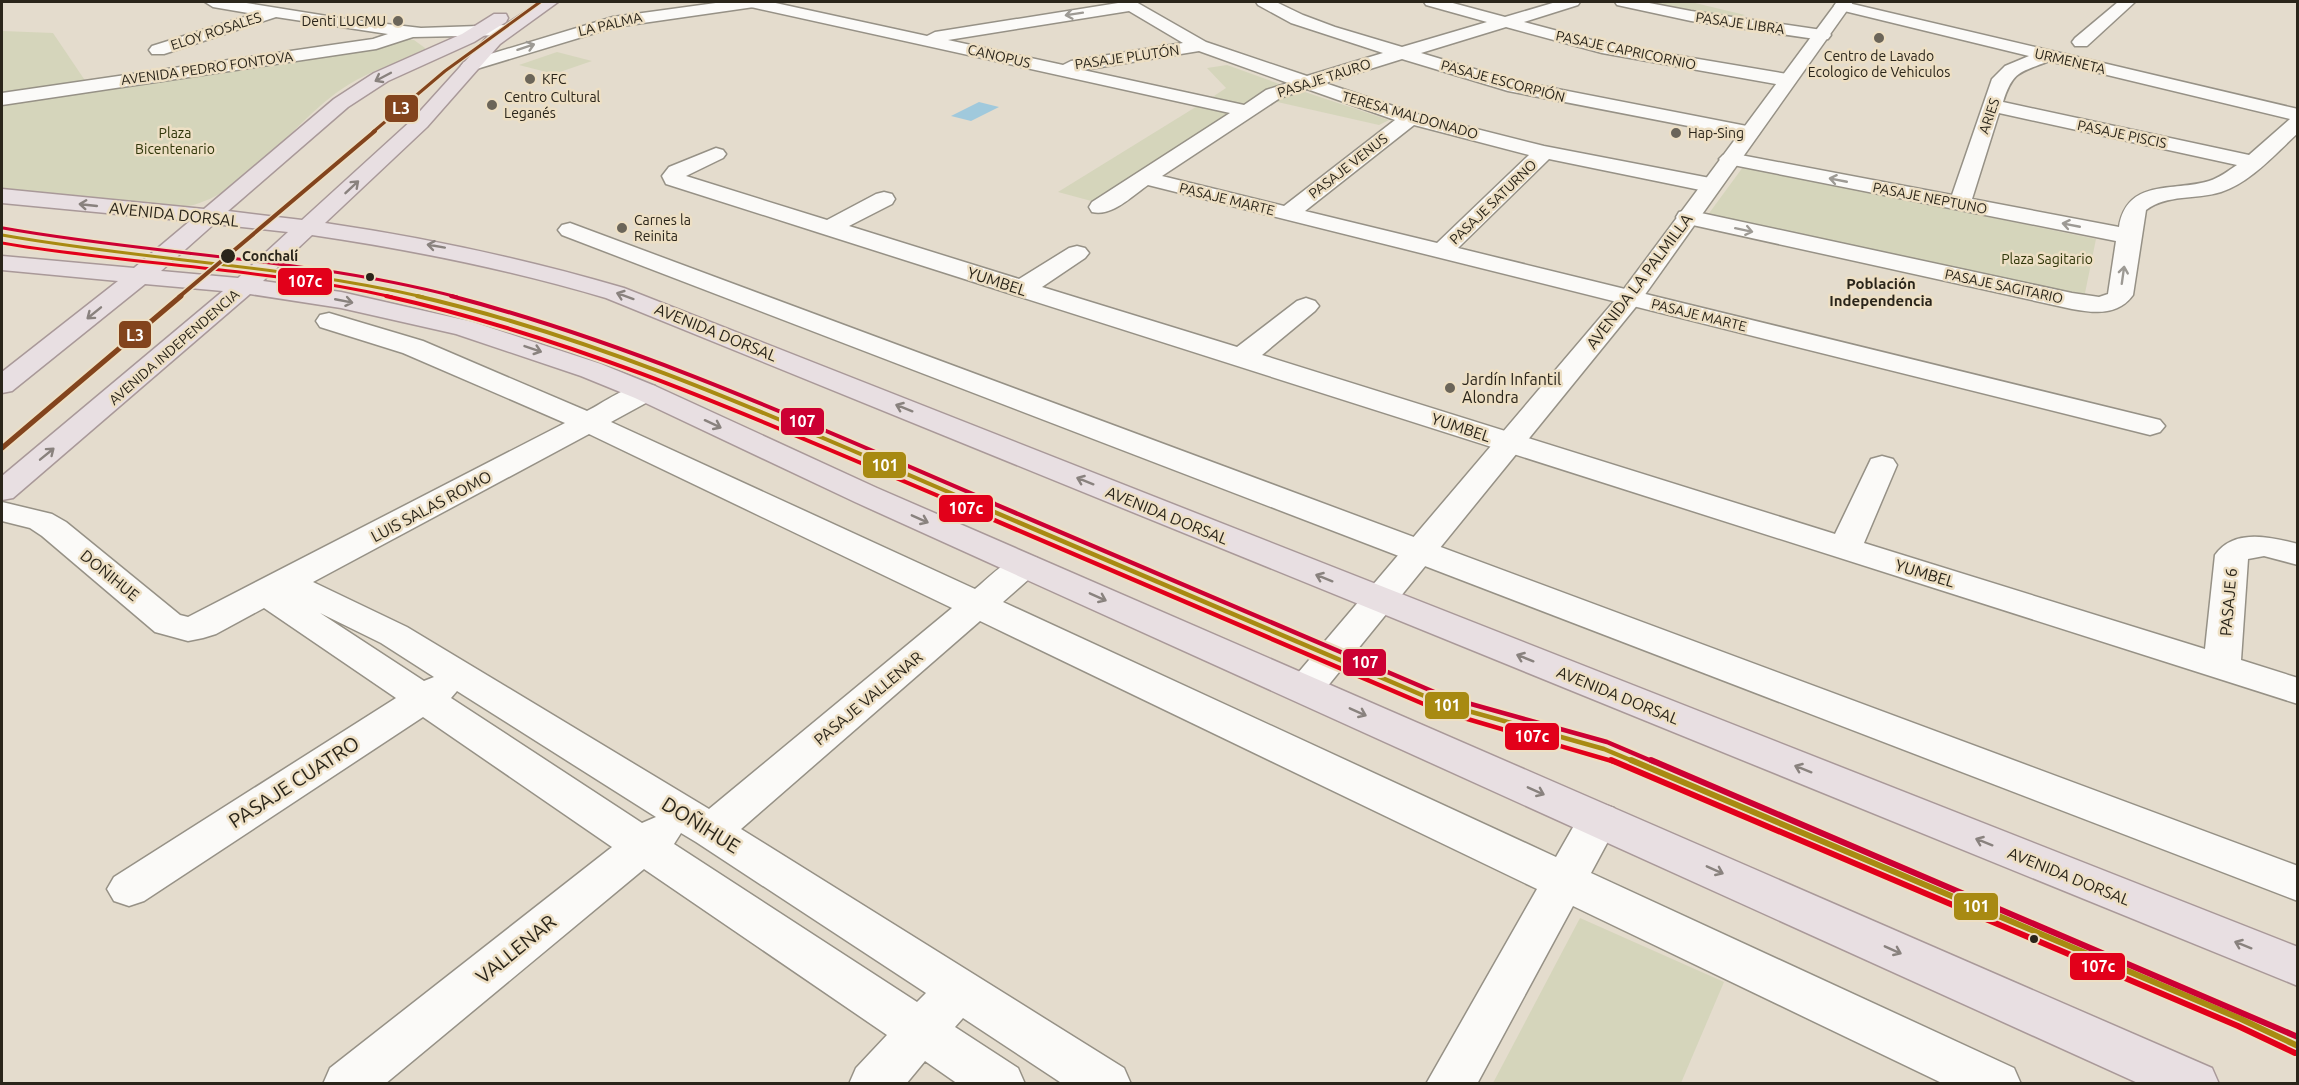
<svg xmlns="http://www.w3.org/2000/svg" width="2299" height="1085" font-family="Ubuntu,sans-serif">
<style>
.green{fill:#d5d5bb}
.water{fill:#a0c9dc}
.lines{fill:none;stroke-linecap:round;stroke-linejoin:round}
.minor-casing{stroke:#969186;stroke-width:3}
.tertiary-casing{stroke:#969186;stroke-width:3}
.secondary-casing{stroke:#969186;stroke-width:3}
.primary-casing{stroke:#a99999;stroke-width:3}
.minor{fill:#fbfaf8;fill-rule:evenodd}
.tertiary{fill:#fbfaf8;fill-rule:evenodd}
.secondary{fill:#fbfaf8;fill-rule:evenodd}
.primary{fill:#e8dfe2;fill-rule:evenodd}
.bus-1-far3-casing{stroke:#eddfc4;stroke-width:6}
.bus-1-far2-casing{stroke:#eddfc4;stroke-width:8}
.bus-1-far1-casing{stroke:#eddfc4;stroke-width:9}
.bus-1-casing{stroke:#eddfc4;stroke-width:10}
.bus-2-far3-casing{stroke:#eddfc4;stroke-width:6}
.bus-2-far2-casing{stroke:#eddfc4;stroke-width:8}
.bus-2-far1-casing{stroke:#eddfc4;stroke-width:9}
.bus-2-casing{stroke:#eddfc4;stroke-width:10}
.bus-3-far3-casing{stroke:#eddfc4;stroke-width:6}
.bus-3-far2-casing{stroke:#eddfc4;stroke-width:8}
.bus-3-far1-casing{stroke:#eddfc4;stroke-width:9}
.bus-3-casing{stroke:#eddfc4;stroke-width:10}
.bus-1-far3{stroke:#a88a12;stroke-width:3}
.bus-1-far2{stroke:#a88a12;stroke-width:4}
.bus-1-far1{stroke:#a88a12;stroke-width:4.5}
.bus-1{stroke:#a88a12;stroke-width:6}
.bus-2-far3{stroke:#e2001a;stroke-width:3}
.bus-2-far2{stroke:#e2001a;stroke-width:4}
.bus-2-far1{stroke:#e2001a;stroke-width:4.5}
.bus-2{stroke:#e2001a;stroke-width:6}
.bus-3-far3{stroke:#c03;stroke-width:3}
.bus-3-far2{stroke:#c03;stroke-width:4}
.bus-3-far1{stroke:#c03;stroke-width:4.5}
.bus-3{stroke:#c03;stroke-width:6}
.metro-1-far2-casing{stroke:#eddfc4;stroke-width:5}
.metro-1-far1-casing{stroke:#eddfc4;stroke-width:7}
.metro-1-casing{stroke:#eddfc4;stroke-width:9}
.metro-1-far2{stroke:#83441d;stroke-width:3}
.metro-1-far1{stroke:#83441d;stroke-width:4}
.metro-1{stroke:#83441d;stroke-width:5}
.oneway{stroke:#9d9a94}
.oneway2{stroke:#89827e}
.poi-dot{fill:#6b6559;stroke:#eddfc4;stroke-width:2}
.stop-dot{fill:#2a251a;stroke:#eddfc4;stroke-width:2}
.labels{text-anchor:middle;stroke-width:5;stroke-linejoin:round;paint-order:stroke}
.far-poi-label{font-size:14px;fill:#2a251a;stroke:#eddfc4;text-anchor:start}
.far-street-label{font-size:14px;fill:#2a251a;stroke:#eddfc4}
.far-park-label{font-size:14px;fill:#303609;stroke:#eddfc4}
.far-stop-label{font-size:14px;font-weight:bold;fill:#2a251a;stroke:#eddfc4;text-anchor:start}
.far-neighbourhood-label{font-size:15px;font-weight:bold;fill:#2a251a;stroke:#eddfc4}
.street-label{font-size:16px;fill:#2a251a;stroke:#eddfc4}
.poi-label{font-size:16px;fill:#2a251a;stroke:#eddfc4;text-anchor:start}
.near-street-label{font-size:20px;fill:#2a251a;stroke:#eddfc4}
.line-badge{stroke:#eddfc4;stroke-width:2}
.badge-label{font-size:16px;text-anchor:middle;font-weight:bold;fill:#fff}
</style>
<rect width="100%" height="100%" fill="#e4dccd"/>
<g class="green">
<polygon points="1637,2 1691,2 1745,15 1733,19"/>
<polygon points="2,31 53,33 86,82 2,96"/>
<path d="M407,39l7,1 11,8v4c-25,10 -54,18 -77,33 -57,35 -100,114 -170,123l-176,-18v-88z"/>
<polygon points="557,52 592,61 554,74 519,65"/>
<polygon points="1227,65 1282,85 1274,87 1241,107 1208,100 1226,88 1207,68"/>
<polygon points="1299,90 1389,120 1379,125 1273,101"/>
<polygon points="1199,105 1234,113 1095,202 1058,192"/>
<polygon points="1743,167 2096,239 2084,298 1707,216"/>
<polygon points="1580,918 1724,982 1681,1083 1493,1083"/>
</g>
<polygon class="water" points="979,102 999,107 971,121 951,116"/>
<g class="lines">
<g class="minor-casing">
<g id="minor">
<polygon points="205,2 240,2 352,20 421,28 507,25 513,26 516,30 513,34 507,35 413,37 376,49 2,105 2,93 373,39 388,34 276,17 164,54 152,54 149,50 152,46 254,14 213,7"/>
<path d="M743,2h28l156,34 8,-4 183,-29 -1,-1h19l70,40 101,34 76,-23 -92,-30 -33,-18 -2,-3h20l27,13 32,12 67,20 85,-25 -61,-17 -2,-3h25l56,15 51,-15h24l-2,3 -54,17 79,21 184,31 7,2 2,4 -2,4 -7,2 -185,-33 -96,-26 -85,26 90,27 246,48 3,4 -3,4 -7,2 -242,-47 -106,-32 -77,24 92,31 127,32 166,32 8,2 3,5 -3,5 -8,2 -161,-33 -91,89 702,172 5,6 -5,6 -10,3 -1002,-250c-16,11 -36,32 -56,27l-3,-5 3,-5 138,-89 -479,-106zM1129,11l54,32 -112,18 -8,4 -115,-25zM1199,51l89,32 -22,7 -22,15 -161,-35zM1307,89l88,31 -111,86 -122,-30 118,-78zM1414,125l115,30 -92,88 -132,-32z"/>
<polygon points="1615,2 1644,2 1691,11 1822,30 1828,31 1831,35 1828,39 1822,40 1691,21 1617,5"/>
<path d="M1844,2l454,107v24c-23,21 -47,49 -77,59 -25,8 -54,2 -75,18l-13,85c-15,21 -39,18 -61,14l-393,-87 -3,-5 3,-5 8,-2 385,83 27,4 9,-3 8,-53 -393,-78 -4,-4 4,-4 7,-2 222,42 40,-116 13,-13 24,-10 -193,-47 -2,-3 2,-3zM2049,61l241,58 -41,36 -246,-53c10,-31 16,-29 46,-41zM1999,113l238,52c-9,6 -18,13 -28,16 -36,11 -82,-3 -90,46l-147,-28z"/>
<polygon points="2118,2 2135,2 2087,46 2075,46 2072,42 2075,38"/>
<path d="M716,148l7,2 3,4 -3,4 -37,18 141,44 49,-26 8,-2 8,2 3,5 -3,5 -43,22 170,53 50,-31 8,-2 8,2 4,5 -4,5 -43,29 195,60 60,-46 9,-3 9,3 4,5 -4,5 -53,44 573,179 36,-75 11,-3 11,3 4,6 -33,78 341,106 10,-94c19,-27 56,-18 83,-11v21l-34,-9 -16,3 -7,101 57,18v26l-1478,-471 -154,-49 -4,-8 7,-9z"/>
<polygon points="570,223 2298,866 2298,901 562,235 558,230 562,225"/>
<path d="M329,313l94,28 164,70c20,-10 45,-31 68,-25l4,6 -4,6 -44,24 364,167c19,-15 36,-38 62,-31l5,7 -5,7 -34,30 553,255 28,-49 15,-5 15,5 6,11 -29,54 423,195 7,16h-77l-371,-178 -96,178h-51l111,-195 -557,-268 -239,208 383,239 7,16h-68l-100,-66 -8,9 63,41 7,16h-67l-33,-23 -19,23h-57l7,-16 31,-33 -243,-166 -259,215h-62l7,-16 282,-221 -189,-130 -279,184 -15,5 -15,-5 -7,-12 7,-12 282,-179 -132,-90 -48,26 -13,4 -15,3 -33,-9 -113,-96 -12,-8 -28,-7v-19l50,12 14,8 114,93 8,2 377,-194 -162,-70 -83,-26 -4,-6 4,-6zM589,434l363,174 -243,201 -302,-182 -94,-45zM320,613l61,30 53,34 -10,4zM457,691l199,126 -14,6 -191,-125zM681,833l15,9 230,151 -9,9 -243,-158z"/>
</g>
</g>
<g class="tertiary-casing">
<polygon id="tertiary" points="1837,2 1853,2 1639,303 1318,698 1305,702 1292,698 1286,689 1292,680 1621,293"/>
</g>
<g class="secondary-casing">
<polygon id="secondary" points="723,2 762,2 754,7 615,27 470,71 464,70 461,66 464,62 613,17"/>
</g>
<g class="primary-casing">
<path id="primary" d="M540,2h18l-58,42 -73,83 -102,96c102,15 200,36 299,65l1674,659v39l-1692,-688c-98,-29 -193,-48 -294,-63l-49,46 78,11 132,30 128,42 54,22 222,102 1335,580 7,16h-79l-1285,-582 -220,-104 -54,-22 -125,-42 -115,-26 -91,-14 -237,204 -11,2v-24l221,-185 -78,-7 -133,107 -10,2v-21l116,-91 -116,-11v-14l132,12 56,-47 -188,-18v-14l202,20 130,-110 40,-26 88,-39 32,-20h12l2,4 -2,4 -32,20 -86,39 -40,26 -120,104 74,9 111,-101 75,-83zM214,224l74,8 -50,46 -77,-7z"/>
</g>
<use href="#minor" class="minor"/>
<use href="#tertiary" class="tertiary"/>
<use href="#secondary" class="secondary"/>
<use href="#primary" class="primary"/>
<g class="bus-1-far3-casing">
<path id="bus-1-far3" d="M2,235c140,25 282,30 421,62"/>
</g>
<g class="bus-1-far2-casing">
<path id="bus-1-far2" d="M417,296c194,45 375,129 557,207"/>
</g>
<g class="bus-1-far1-casing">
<polyline id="bus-1-far1" points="971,502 1443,704 1604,749 1635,762"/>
</g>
<g class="bus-1-casing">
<polyline id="bus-1" points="1631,760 2241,1019 2298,1046"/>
</g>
<g class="bus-2-far3-casing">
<path id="bus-2-far3" d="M2,243c129,22 262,25 390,54"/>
</g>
<g class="bus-2-far2-casing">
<path id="bus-2-far2" d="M386,296c198,44 382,128 569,207"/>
</g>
<g class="bus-2-far1-casing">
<polyline id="bus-2-far1" points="952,502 1440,711 1615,762"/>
</g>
<g class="bus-2-casing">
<polyline id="bus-2" points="1611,760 2238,1026 2295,1053"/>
</g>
<g class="bus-3-far3-casing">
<path id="bus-3-far3" d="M3,228c151,27 305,30 454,69"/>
</g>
<g class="bus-3-far2-casing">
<path id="bus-3-far2" d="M451,296c188,49 365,131 543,207"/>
</g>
<g class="bus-3-far1-casing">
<polyline id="bus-3-far1" points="990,502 1446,697 1607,742 1654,762"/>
</g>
<g class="bus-3-casing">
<polyline id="bus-3" points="1651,760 2298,1037"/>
</g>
<use href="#bus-1-far3" class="bus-1-far3"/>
<use href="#bus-1-far2" class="bus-1-far2"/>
<use href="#bus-1-far1" class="bus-1-far1"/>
<use href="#bus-1" class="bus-1"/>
<use href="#bus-2-far3" class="bus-2-far3"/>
<use href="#bus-2-far2" class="bus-2-far2"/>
<use href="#bus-2-far1" class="bus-2-far1"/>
<use href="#bus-2" class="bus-2"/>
<use href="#bus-3-far3" class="bus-3-far3"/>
<use href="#bus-3-far2" class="bus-3-far2"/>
<use href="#bus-3-far1" class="bus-3-far1"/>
<use href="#bus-3" class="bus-3"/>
<g class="metro-1-far2-casing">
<polyline id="metro-1-far2" points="373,132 445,71 540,2"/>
</g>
<g class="metro-1-far1-casing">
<polyline id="metro-1-far1" points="179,297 375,131"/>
</g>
<g class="metro-1-casing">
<polyline id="metro-1" points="2,448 181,296"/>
</g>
<use href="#metro-1-far2" class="metro-1-far2"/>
<use href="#metro-1-far1" class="metro-1-far1"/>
<use href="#metro-1" class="metro-1"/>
</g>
<defs><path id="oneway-shaft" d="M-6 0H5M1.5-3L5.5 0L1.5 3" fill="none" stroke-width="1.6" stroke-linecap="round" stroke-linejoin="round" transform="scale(1.5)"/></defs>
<g class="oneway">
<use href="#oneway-shaft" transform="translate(1074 14) rotate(171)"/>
<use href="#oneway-shaft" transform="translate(526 47) rotate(-18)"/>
<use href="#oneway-shaft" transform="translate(1838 180) rotate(-169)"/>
<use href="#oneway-shaft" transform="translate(2071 225) rotate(-169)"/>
<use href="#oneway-shaft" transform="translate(1744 230) rotate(12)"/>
<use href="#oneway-shaft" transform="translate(2123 275) rotate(-82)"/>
</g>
<g class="oneway2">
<use href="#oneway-shaft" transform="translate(383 77) rotate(152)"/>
<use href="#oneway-shaft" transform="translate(352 187) rotate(-43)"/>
<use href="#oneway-shaft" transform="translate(88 205) rotate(-174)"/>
<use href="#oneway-shaft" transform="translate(436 246) rotate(-170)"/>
<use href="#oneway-shaft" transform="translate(625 296) rotate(-160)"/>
<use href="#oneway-shaft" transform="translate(344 301) rotate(11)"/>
<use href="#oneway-shaft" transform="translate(94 313) rotate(141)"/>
<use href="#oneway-shaft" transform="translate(533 349) rotate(19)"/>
<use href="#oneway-shaft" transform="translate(904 408) rotate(-158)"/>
<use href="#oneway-shaft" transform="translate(713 424) rotate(25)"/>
<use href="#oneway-shaft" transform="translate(47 454) rotate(-39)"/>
<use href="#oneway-shaft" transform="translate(1085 481) rotate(-158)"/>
<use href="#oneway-shaft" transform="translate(920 519) rotate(24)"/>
<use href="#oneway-shaft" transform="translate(1324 578) rotate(-158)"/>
<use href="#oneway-shaft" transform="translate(1098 597) rotate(24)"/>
<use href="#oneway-shaft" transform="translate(1525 658) rotate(-158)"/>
<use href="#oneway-shaft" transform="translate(1358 712) rotate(24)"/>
<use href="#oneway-shaft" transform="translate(1803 769) rotate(-158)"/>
<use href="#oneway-shaft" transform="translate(1536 791) rotate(24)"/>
<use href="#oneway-shaft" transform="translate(1984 842) rotate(-158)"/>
<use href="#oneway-shaft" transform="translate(1715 870) rotate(24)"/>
<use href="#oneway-shaft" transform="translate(2243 945) rotate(-158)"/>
<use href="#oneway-shaft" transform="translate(1893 950) rotate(24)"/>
</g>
<g class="poi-dot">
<circle cx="398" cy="21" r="6"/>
<circle cx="1879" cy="38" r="6"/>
<circle cx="530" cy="79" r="6"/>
<circle cx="492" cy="105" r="6"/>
<circle cx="1676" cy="133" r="6"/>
<circle cx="622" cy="228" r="6"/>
<circle cx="1450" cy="388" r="6"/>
</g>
<g class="stop-dot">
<circle cx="228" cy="256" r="8"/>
<circle cx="370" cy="277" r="5"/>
<circle cx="2034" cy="939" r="5"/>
</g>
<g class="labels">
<g class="far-poi-label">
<text x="386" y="26" text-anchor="end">Denti LUCMU</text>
<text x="1879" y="61" text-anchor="middle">Centro de Lavado<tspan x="1879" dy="16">Ecologico de Vehiculos</tspan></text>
<text x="542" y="84">KFC</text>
<text x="504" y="102">Centro Cultural<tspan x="504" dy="16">Leganés</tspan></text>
<text x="1688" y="138">Hap-Sing</text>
<text x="634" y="225">Carnes la<tspan x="634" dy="16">Reinita</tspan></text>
</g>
<g class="far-street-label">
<text transform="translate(1740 23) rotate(8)" y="5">PASAJE LIBRA</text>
<text transform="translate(610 24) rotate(-13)" y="5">LA PALMA</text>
<text transform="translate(216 31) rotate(-18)" y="5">ELOY ROSALES</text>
<text transform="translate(1626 50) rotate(12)" y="5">PASAJE CAPRICORNIO</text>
<text transform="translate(999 56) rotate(13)" y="5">CANOPUS</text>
<text transform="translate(1127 57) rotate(-8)" y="5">PASAJE PLUTÓN</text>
<text transform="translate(2070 61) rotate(13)" y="5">URMENETA</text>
<text transform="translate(207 68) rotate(-8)" y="5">AVENIDA PEDRO FONTOVA</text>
<text transform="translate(1324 78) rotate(-18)" y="5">PASAJE TAURO</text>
<text transform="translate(1503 81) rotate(15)" y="5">PASAJE ESCORPIÓN</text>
<text transform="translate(1410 115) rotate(16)" y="5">TERESA MALDONADO</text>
<text transform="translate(1989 116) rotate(-71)" y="5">ARIES</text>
<text transform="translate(2122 134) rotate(12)" y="5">PASAJE PISCIS</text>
<text transform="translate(1348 166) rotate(-38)" y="5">PASAJE VENUS</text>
<text transform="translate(1930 198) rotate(11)" y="5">PASAJE NEPTUNO</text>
<text transform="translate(1227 199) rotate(14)" y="5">PASAJE MARTE</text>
<text transform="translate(1493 202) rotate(-44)" y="5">PASAJE SATURNO</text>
<text transform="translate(2004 286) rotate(12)" y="5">PASAJE SAGITARIO</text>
<text transform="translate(1699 315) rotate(14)" y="5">PASAJE MARTE</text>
<text transform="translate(174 347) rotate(-41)" y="5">AVENIDA INDEPENDENCIA</text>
</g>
<g class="far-park-label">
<text x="175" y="138">Plaza<tspan x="175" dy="16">Bicentenario</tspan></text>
<text x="2047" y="264">Plaza Sagitario</text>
</g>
<g class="far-stop-label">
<text x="242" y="261">Conchalí</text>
</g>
<g class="far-neighbourhood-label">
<text x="1881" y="289">Población<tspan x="1881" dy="17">Independencia</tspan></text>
</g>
<g class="street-label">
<text transform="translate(174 214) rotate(6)" y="6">AVENIDA DORSAL</text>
<text transform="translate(997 281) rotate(18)" y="6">YUMBEL</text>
<text transform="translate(1639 281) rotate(-53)" y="6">AVENIDA LA PALMILLA</text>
<text transform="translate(716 332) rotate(22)" y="6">AVENIDA DORSAL</text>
<text transform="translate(1461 427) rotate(18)" y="6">YUMBEL</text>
<text transform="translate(431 506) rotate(-28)" y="6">LUIS SALAS ROMO</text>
<text transform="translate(1167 515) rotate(22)" y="6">AVENIDA DORSAL</text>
<text transform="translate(1925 573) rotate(17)" y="6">YUMBEL</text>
<text transform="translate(110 575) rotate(39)" y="6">DOÑIHUE</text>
<text transform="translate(2228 602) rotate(-85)" y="6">PASAJE 6</text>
<text transform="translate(1618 695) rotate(22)" y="6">AVENIDA DORSAL</text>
<text transform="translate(868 698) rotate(-40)" y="6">PASAJE VALLENAR</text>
<text transform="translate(2069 876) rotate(22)" y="6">AVENIDA DORSAL</text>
</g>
<g class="poi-label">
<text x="1462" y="385">Jardín Infantil<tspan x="1462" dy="18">Alondra</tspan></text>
</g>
<g class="near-street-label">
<text transform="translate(294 782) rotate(-33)" y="7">PASAJE CUATRO</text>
<text transform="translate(701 825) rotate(32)" y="7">DOÑIHUE</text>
<text transform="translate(516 949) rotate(-39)" y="7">VALLENAR</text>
</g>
</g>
<g class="line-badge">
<rect x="384" y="94" width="35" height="29" rx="6" fill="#83441d"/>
<rect x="277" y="267" width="56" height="29" rx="6" fill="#e2001a"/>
<rect x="118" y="320" width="34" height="29" rx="6" fill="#83441d"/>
<rect x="780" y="407" width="45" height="29" rx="6" fill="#c03"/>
<rect x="862" y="451" width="45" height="28" rx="6" fill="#a88a12"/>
<rect x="938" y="494" width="56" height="29" rx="6" fill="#e2001a"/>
<rect x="1342" y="648" width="45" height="29" rx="6" fill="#c03"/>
<rect x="1424" y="691" width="46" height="29" rx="6" fill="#a88a12"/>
<rect x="1504" y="722" width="56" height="29" rx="6" fill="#e2001a"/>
<rect x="1953" y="892" width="46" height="29" rx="6" fill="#a88a12"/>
<rect x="2069" y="952" width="57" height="29" rx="6" fill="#e2001a"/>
</g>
<g class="badge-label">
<text x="401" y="114">L3</text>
<text x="305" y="287">107c</text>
<text x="135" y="341">L3</text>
<text x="802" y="427">107</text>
<text x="885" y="471">101</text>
<text x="966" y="514">107c</text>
<text x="1365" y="668">107</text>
<text x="1447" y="711">101</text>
<text x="1532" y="742">107c</text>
<text x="1976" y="912">101</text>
<text x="2098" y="972">107c</text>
</g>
<rect width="2299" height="1085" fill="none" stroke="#2a251a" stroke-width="6"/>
</svg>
